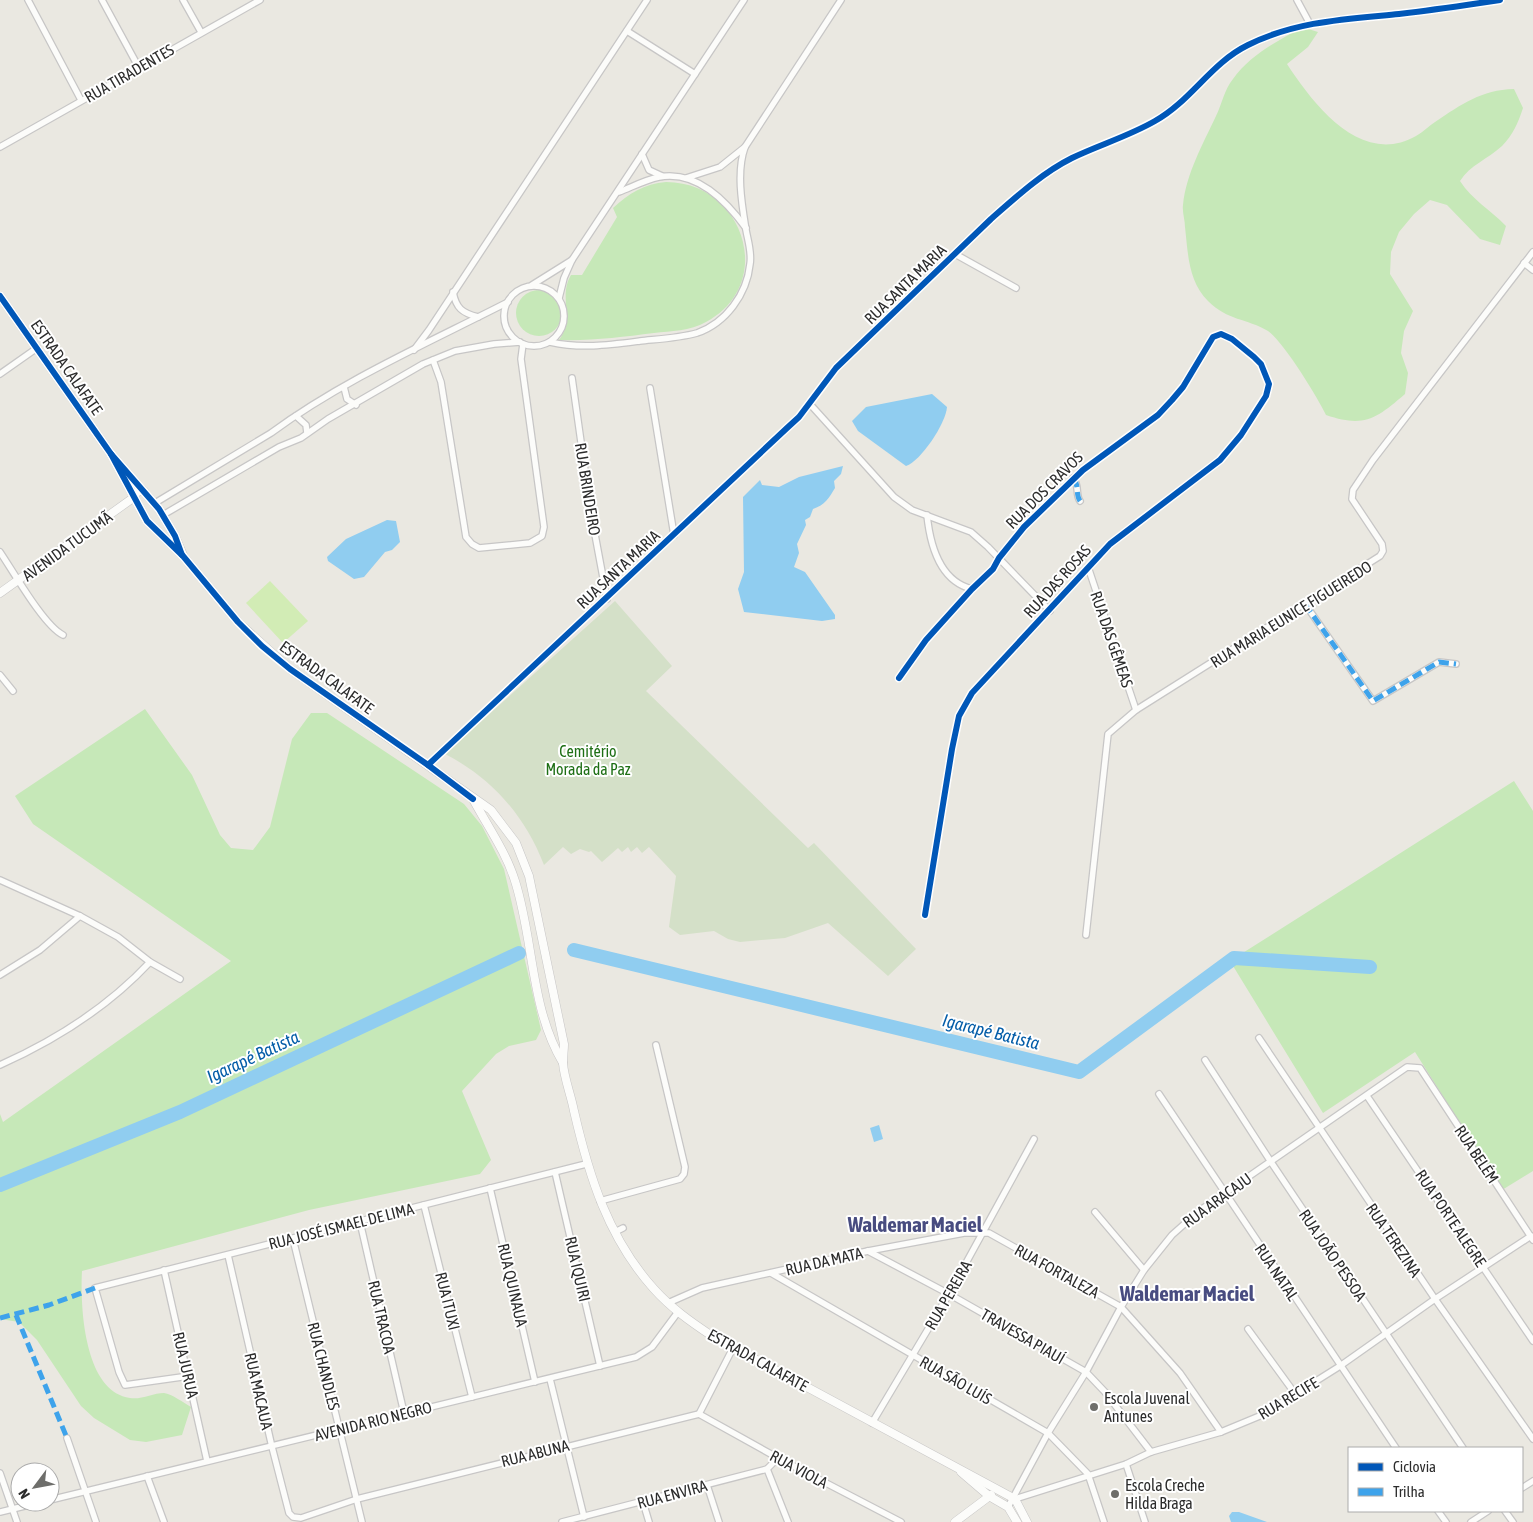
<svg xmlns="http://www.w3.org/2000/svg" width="1533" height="1522" font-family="'Asap Condensed',sans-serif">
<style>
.green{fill:#c6e8b8}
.cemetery{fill:#d4e0c8}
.pitch{fill:#d2ecb5}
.water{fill:#90cdf0}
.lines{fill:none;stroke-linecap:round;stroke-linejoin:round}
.river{stroke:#90cdf0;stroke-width:14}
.minor-casing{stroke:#c7c6c6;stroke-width:8}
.tertiary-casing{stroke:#c7c6c6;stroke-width:9}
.minor{stroke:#fcfcfa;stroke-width:5.5}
.tertiary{stroke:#fcfcfa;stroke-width:8}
.quiet{stroke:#3ea3eb;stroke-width:5;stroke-dasharray:10 5;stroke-linecap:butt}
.cycleway-casing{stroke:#fff;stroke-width:9}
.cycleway{stroke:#0057b8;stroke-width:6}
.poi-dot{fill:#6e6e6b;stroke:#fff;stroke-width:2}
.labels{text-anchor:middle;stroke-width:4;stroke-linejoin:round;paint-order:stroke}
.street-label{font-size:16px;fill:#2c2c2c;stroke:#fff}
.park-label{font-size:16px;fill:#1e6f15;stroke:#fff}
.poi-label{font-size:16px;fill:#2c2c2c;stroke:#fff;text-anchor:start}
.water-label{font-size:18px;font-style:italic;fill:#045da8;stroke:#fff}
.district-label{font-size:21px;font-weight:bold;fill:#484c80;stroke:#fff}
</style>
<rect width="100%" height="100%" fill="#eae8e1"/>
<g class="green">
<path d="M1302,27l16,5 -10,15 -21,17c27,41 74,103 129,72 7,-4 13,-10 19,-14 27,-18 46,-32 79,-33l9,19c-5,15 -10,27 -21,38 -14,13 -32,19 -42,35 12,19 31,29 46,45l-6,19 -20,-6 -33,-34 -17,-5 -16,14 -15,18 -8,20 -1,22 23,37 -9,20 -3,22 7,20 -3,21c-29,25 -41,34 -79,21 -8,-17 -43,-74 -58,-84 -22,-13 -40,-10 -60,-30 -20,-20 -20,-48 -23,-74 0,-7 -3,-15 -2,-22 3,-31 20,-61 33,-89 6,-12 8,-26 17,-37 17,-24 45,-38 69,-52z"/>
<path d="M666,182c78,0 111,102 40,140 -16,9 -35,9 -52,11 -32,4 -62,8 -95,7 16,-21 -1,-44 12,-65h11l35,-58 -4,-9c16,-15 31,-24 53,-26z"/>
<circle cx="539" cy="313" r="23"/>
<path d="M145,709l47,66 28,60 11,13 22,2 17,-23 22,-88 19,-26h16l137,91 18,22 22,43 37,161 -5,10 -27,6 -13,8 -34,37 29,69 -11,14 -171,36 -227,61c-2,35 2,121 48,127 11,2 23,-5 34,-5 8,1 20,10 27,14l-9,28 -36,7 -16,-2 -36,-22 -13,-12 -44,-66 -18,-18 -19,-3v-205l3,8 228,-161 -198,-137 -18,-28z"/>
<polygon points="1514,781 1533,811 1533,1171 1502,1190 1415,1052 1323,1113 1230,961"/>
</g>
<path class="cemetery" d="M615,601l57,65 -26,25 162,157 6,-5 102,106 -28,27 -60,-53 -43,15 -45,4 -12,-3 -14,-8 -34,4 -11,-8 7,-51 -27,-29 -7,6 -5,-6 -6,5 -3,-5 -6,5 -4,-4 -16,14 -11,-11 -2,1 -9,-3 -9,5 -8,-7 -19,18c-19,-49 -52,-87 -99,-111z"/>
<polygon class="pitch" points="270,581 308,621 283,643 246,603"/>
<g class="water">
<path d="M932,394l15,13c-1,16 -26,54 -41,59l-48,-35 -6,-10 14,-14z"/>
<path d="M843,466l-2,8 -7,7 1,7c-6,10 -10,17 -22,21l-3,8 -5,3 1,5 -9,19 2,9 -5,14 11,5 30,43v4l-13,2 -78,-9 -6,-23 6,-17 -1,-75 17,-17 2,5 17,2 20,-10z"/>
<polygon points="387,520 396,521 400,542 392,550 385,552 364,577 354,579 328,561 327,557 346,539"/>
<polygon points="879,1125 883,1139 874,1142 870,1128"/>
<polygon points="1232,1512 1239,1512 1267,1522 1231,1522 1229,1516"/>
</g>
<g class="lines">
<g class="river">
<polyline points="574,950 1079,1072 1234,958 1370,967"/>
<polyline points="0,1185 180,1112 519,953"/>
</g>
<g class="minor-casing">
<g id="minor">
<polyline points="28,0 81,100"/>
<polyline points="102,0 139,68"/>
<polyline points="183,0 201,32"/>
<polyline points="1297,0 1310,24"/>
<polyline points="627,31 695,74"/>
<polyline points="0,147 260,0"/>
<polyline points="642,154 649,170 662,176"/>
<polyline points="686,178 720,167 745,147"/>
<path d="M619,192c13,-5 26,-12 40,-15 38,-7 67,24 87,51"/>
<polyline points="955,254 1016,288"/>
<polyline points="1524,263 1533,270"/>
<polyline points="532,285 572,260"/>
<circle cx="534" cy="316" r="30"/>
<path d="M453,292c3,16 9,21 25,25"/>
<polyline points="559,298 564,278 572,260 744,0"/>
<path d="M550,342c31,7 59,3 90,-1 19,-2 39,-3 57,-8 29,-10 50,-39 53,-69 2,-11 -2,-23 -4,-34 -4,-25 -10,-58 -1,-83l96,-147"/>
<polyline points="414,350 429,330 647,0"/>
<polyline points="433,360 441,382 466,537 472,544 479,548 530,543 542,536 544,527 521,359 523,344"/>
<polyline points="0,374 37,348"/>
<polyline points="572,378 591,513 607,599"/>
<polyline points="344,387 347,399 356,405"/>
<polyline points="650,388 674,535"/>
<polyline points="809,403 894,497 912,510 971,532 988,547 1050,611"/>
<polyline points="296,416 306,425 307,433"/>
<path d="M1073,478c7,8 2,16 7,23"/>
<path d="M155,503l116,-70c72,-53 157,-90 237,-131"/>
<polyline points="163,515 279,447 301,438 328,419 423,364 455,351 494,344 520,342"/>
<path d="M927,515c3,29 12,66 45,74"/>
<path d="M0,552c13,19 44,74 63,83"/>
<polyline points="1088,567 1136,710"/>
<polyline points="1305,604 1373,701 1439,662 1456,664"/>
<polyline points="0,675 13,691"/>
<polyline points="899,678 926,640 972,589 993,569 999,558 1024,527 1083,470 1158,415 1172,400 1183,387 1213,337 1221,334 1232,339 1254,357 1261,364 1269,384 1266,396 1241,435 1220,460 1110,544 972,693 959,716 952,749 925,915"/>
<path d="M428,765l359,-337 12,-11 37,-49 155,-149c25,-22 51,-46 81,-61 27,-13 57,-22 83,-37 36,-20 56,-58 93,-76 48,-24 99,-26 151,-31 34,-4 68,-9 101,-14"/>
<polyline points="0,880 80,916 118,937 150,962 180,979"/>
<polyline points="1086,935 1108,734 1136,710 1380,556 1383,551 1382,544 1352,499 1353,490 1373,460 1533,252"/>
<polyline points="0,975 40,950 80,916"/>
<polyline points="1259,1038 1435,1299 1533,1439"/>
<polyline points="1205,1060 1271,1162 1463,1448"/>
<path d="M0,1065c56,-25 108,-58 150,-103"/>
<polyline points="1159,1094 1396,1448"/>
<polyline points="1367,1096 1533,1341"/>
<polyline points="555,1172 600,1366"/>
<polyline points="490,1188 535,1382"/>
<polyline points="600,1201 680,1179 684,1174 685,1167 656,1045"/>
<polyline points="424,1205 472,1397"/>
<polyline points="1095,1212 1144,1270"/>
<polyline points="360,1222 404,1413"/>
<polyline points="615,1232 623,1228"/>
<polyline points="293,1239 362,1522"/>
<polyline points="868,1251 949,1294 1086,1372 1105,1392 1151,1452"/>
<polyline points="228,1255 272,1447 289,1513 293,1517 301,1518 357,1499 699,1414 733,1348"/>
<polyline points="164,1270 207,1461"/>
<polyline points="771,1273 1048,1433 1088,1474 1104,1522"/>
<polyline points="668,1303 702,1288 868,1251 964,1233 989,1233 1121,1307 1180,1373 1221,1432"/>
<polyline points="1248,1329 1296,1395"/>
<polyline points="189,1376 125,1385 119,1372 95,1288 586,1164"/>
<polyline points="550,1379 584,1517"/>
<polyline points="699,1414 778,1458 901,1522"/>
<polyline points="872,1423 949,1294 1034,1139"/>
<polyline points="67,1438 96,1522"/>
<polyline points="1126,1464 1145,1522"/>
<polyline points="767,1469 788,1522"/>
<polyline points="0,1473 17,1522"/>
<polyline points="147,1476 164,1522"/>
<polyline points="707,1485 719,1522"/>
<polyline points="1522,1488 1533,1481"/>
<polyline points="1015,1499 1126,1464 1151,1452 1221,1432 1262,1415 1340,1366 1435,1299 1531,1236"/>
<polyline points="50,1500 636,1357 652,1347 678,1312"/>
<polyline points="643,1502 649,1522"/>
<polyline points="1008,1507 1048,1433 1086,1372 1121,1307 1144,1270 1172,1235 1199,1211 1407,1067 1420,1068 1533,1240"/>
<polyline points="1438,1511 1446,1522"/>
<polyline points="1505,1511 1513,1522"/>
<polyline points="0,1512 41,1502"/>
<polyline points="562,1522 767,1469 778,1458"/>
<polyline points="1471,1522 1488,1511"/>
</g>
</g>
<g class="tertiary-casing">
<g id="tertiary">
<polyline points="0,296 111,454 159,509 175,536 183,555"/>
<path d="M111,454l36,67 36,35 55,66 52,47 201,141 25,33 13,33 35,168c0,6 -1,12 -1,19 1,15 8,32 11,48 15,65 34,127 80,178 17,19 37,33 58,47l303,163 12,23"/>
<polyline points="0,593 133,498 138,491 144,491"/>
<path d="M473,799c15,28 33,53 42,82 19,59 15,127 48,182"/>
<polyline points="961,1472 989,1496 1008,1507 1017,1522"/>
<polyline points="955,1522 991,1495"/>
</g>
</g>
<use href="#minor" class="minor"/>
<use href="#tertiary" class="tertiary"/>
<g class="quiet">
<path d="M1073,478c7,8 2,16 7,23"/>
<polyline points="1305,604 1373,701 1439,662 1456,664"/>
<polyline points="16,1315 67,1438"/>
<polyline points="0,1318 49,1305 95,1288"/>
</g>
<g class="cycleway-casing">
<g id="cycleway">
<polyline points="0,296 111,454 159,509 175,536 182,555"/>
<polyline points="111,454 147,521 183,556 238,622 262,646 290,669 428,765 473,799"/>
<polyline points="899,678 926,640 972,589 993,569 999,558 1024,527 1083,470 1158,415 1172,400 1183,387 1213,337 1221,334 1232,339 1254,357 1261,364 1269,384 1266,396 1241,435 1220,460 1110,544 972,693 959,716 952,749 925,915"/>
<path d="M428,765l359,-337 12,-11 37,-49 155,-149c25,-22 51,-46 81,-61 27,-13 57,-22 83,-37 36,-20 56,-58 93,-76 48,-24 99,-26 151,-31 34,-4 68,-9 101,-14"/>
</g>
</g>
<use href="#cycleway" class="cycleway"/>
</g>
<g class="poi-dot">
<circle cx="1094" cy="1407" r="5"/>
<circle cx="1115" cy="1494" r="5"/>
</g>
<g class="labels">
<g class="street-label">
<text transform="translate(129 73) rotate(-30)" y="6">RUA TIRADENTES</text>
<text transform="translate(905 284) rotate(-44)" y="6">RUA SANTA MARIA</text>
<text transform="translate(67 367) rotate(55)" y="6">ESTRADA CALAFATE</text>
<text transform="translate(588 489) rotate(81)" y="6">RUA BRINDEIRO</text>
<text transform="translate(1044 490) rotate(-45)" y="6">RUA DOS CRAVOS</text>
<text transform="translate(67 546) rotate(-36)" y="6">AVENIDA TUCUMÃ</text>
<text transform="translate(618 569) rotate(-43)" y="6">RUA SANTA MARIA</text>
<text transform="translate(1057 581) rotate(-48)" y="6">RUA DAS ROSAS</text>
<text transform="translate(1291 614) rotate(-32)" y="6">RUA MARIA EUNICE FIGUEIREDO</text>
<text transform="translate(1112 639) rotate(71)" y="6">RUA DAS GÊMEAS</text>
<text transform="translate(327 677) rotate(36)" y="6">ESTRADA CALAFATE</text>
<text transform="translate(1477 1154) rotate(56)" y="6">RUA BELÉM</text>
<text transform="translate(1217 1200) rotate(-36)" y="6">RUA ARACAJU</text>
<text transform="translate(1451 1218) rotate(56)" y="6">RUA PORTE ALEGRE</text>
<text transform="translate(341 1226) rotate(-14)" y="6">RUA JOSÉ ISMAEL DE LIMA</text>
<text transform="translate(1394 1240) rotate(56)" y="6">RUA TEREZINA</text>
<text transform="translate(1333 1255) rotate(56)" y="6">RUA JOÃO PESSOA</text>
<text transform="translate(824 1261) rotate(-13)" y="6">RUA DA MATA</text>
<text transform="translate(578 1269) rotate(77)" y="6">RUA IQUIRI</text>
<text transform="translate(1057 1271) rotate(29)" y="6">RUA FORTALEZA</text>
<text transform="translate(1277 1272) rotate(56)" y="6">RUA NATAL</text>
<text transform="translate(513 1285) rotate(77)" y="6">RUA QUINAUA</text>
<text transform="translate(948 1295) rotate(-60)" y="6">RUA PEREIRA</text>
<text transform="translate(448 1301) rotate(76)" y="6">RUA ITUXI</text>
<text transform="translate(382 1317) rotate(77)" y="6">RUA TRACOA</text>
<text transform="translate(1023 1336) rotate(30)" y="6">TRAVESSA PIAUÍ</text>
<text transform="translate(758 1360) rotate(29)" y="6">ESTRADA CALAFATE</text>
<text transform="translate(186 1365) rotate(77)" y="6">RUA JURUA</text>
<text transform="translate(324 1366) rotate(76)" y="6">RUA CHANDLES</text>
<text transform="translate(956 1380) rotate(30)" y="6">RUA SÃO LUÍS</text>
<text transform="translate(259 1391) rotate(77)" y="6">RUA MACAUA</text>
<text transform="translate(1288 1398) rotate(-31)" y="6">RUA RECIFE</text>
<text transform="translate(373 1421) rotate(-14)" y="6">AVENIDA RIO NEGRO</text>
<text transform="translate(535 1453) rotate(-14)" y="6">RUA ABUNA</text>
<text transform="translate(799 1469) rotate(28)" y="6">RUA VIOLA</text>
<text transform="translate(672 1494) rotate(-15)" y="6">RUA ENVIRA</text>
</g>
<g class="park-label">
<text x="588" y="757">Cemitério<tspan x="588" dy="18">Morada da Paz</tspan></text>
</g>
<g class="poi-label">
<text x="1104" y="1404">Escola Juvenal<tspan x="1104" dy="18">Antunes</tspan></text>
<text x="1125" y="1491">Escola Creche<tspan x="1125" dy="18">Hilda Braga</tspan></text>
</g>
<g class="water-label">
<text transform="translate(991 1032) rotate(14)" y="6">Igarapé Batista</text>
<text transform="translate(253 1057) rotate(-25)" y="6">Igarapé Batista</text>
</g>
<g class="district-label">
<text x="915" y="1232">Waldemar Maciel</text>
<text x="1187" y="1301">Waldemar Maciel</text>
</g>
</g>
<rect x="1348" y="1447" width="175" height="65" fill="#ffffff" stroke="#ababab"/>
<rect x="1358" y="1463" width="25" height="8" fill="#0057b8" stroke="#ababab"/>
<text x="1393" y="1472" font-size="15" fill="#2c2c2c">Ciclovia</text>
<rect x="1358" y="1488" width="25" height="8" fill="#3ea3eb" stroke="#ababab"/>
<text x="1393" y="1497" font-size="15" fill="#2c2c2c">Trilha</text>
<g transform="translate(35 1487) rotate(238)"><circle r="24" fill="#ffffff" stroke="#ababab"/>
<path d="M0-4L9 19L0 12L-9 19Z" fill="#6e6e6b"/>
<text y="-8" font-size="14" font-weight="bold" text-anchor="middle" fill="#2c2c2c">N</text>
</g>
</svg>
